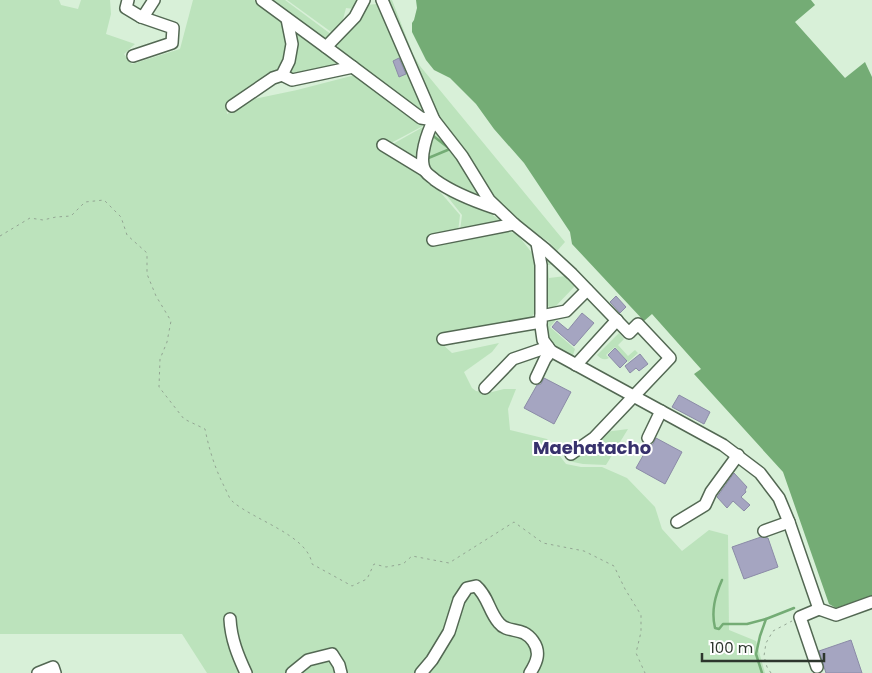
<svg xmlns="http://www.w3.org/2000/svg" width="872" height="673" font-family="Poppins,sans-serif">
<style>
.green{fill:#bce3bc}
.water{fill:#74ac75}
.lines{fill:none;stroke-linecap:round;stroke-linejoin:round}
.stream{stroke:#74ac75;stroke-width:2.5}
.building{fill:#a5a5c1;stroke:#8b8ba7}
.minor-casing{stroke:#536853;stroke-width:14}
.path{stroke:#93a593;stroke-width:1;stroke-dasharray:2.5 4;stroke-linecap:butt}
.minor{stroke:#fff;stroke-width:11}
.labels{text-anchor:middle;stroke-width:4;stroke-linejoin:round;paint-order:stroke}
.quarter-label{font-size:18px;font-weight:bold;fill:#37316c;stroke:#fff}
</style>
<rect width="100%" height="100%" fill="#d8f0d8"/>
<g class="green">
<polygon points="0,0 59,0 61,5 78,9 81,0 110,0 111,14 106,34 135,44 124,54 132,64 180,49 193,0 254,0 284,21 289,48 281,69 226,104 227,114 254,99 297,90 355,75 423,126 391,143 385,139 380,148 428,178 460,215 458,232 432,245 507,231 517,234 532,253 536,266 536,311 531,318 440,342 452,353 499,343 492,352 464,372 472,388 476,391 488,393 504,389 516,389 508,409 510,430 547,439 566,464 581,467 602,467 627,478 655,507 662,529 682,551 709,530 728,535 729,630 756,641 765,673 207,673 182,634 0,634"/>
<polygon points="269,0 285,0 332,35 326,39 320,38"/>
<polygon points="287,0 358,0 354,9 346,8 341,27 334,34"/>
<polygon points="387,0 392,0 413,54 420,66 565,242 557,251 549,242 525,226 496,201 441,121"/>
<polygon points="377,4 380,8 424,110 420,111 340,52 337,45 338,41 366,5"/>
<polygon points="300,33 335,59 335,63 331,68 294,77 288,73 295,35"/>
<polygon points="423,127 424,132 420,163 391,145"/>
<polygon points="434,131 452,148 482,195 481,199 437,178 425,165 429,134"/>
<polygon points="439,186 485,210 500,220 501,223 460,231 462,215"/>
<path d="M547,256l9,8 -8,1 1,13 17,-2 8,7v4l-20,21c-4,0 -6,-1 -7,-5l-1,-44z"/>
<path d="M553,320h3l-6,7 25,22 -2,6 -3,2c-18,-9 -21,-13 -25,-32l3,-4z"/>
<path d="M619,333l5,6 -6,6 10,11 7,-6 3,3 -10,9 -13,-15 -9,8 3,3c-5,3 -9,0 -12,-3z"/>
<polygon points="628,429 606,465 583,464 568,461 595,444 605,432"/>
</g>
<polygon class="water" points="416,0 811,0 815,5 795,22 845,78 865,62 872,77 872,596 836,608 829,604 783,472 694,374 701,369 652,314 644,321 572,244 570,232 524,163 494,129 476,104 450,78 434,70 426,60 412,32 412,23 414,20 417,8"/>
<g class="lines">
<g class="stream">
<polyline points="426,159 450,149 432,135"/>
<path d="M722,580c-7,16 -11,31 -7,48l4,1 4,-5h24l19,-5"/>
<polyline points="762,673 756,654 760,636 766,619 794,608"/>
</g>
</g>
<g class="building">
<polygon points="399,58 406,74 399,77 393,61"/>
<polygon points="616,296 626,307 620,313 610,302"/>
<polygon points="582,313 594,323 574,346 552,327 557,321 568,330"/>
<polygon points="615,348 627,361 620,368 608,355"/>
<polygon points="640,354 648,364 639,371 636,368 630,373 625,366"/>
<polygon points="544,378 571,392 554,424 524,408 537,385 541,384"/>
<polygon points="679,395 710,412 704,424 672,407"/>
<polygon points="656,438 682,452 665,484 636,468 649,445 653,444"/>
<polygon points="734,473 747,487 745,490 746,492 741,497 750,505 744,511 733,501 727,508 717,497"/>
<polygon points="761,537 768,538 778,567 744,579 732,547"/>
<polygon points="851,640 862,673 826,673 819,651"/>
</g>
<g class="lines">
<g class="minor-casing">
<g id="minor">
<polyline points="128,0 126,8 141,17 145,14 154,0"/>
<polyline points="262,0 326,47 421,118 434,120 462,156 489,200 514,224 545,249 572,274 629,333 638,324 670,358 594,438 571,454"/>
<path d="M382,0l52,120c-6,11 -17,40 -8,52 2,3 6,5 9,8 18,13 39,21 60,28"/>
<polyline points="326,47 355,17 364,0"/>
<polyline points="133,56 172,43 173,28 141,17"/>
<polyline points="282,75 292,80 353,67"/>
<polyline points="232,106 273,78 282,75 289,61 292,44 287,19"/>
<polyline points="383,145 424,170"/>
<polyline points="433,240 514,224"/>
<polyline points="537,243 541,265 541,326 543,340 551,351 723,445 760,473 779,498 789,522 819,609 836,615 872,602"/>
<polyline points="541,316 566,311 587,290"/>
<polyline points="443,339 541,322"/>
<polyline points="576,365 617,320"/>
<polyline points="536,378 545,359 551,351"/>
<polyline points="485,388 513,359 548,347"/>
<polyline points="648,438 661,411"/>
<polyline points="677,522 705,505 711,492 738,455"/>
<polyline points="764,531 789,522"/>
<path d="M230,619c1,20 8,37 16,54"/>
<polyline points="817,667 800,617 819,609"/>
<polyline points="38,673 53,667 55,673"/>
<polyline points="292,673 308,660 332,654 339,665 341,673"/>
<path d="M421,673l11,-13 17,-28 10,-32 8,-12 9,-2c12,10 13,26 23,37 6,8 16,6 25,10 4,2 6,4 9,8 8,11 4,21 -3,32"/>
</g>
</g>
<g class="path">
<path d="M0,236l30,-18 13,2 13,-3 15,-1 14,-14 19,-2 17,17 6,18 20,18v21l9,22 15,25 -4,21 -7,17 -1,28 25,32 21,10c4,20 10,40 20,59 2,4 4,10 7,13 21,19 76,34 80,63l40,22 15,-7 7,-15 12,3 17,-3 9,-8 37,7 65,-41 29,21 41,8 30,15 11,23 16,26v17l-5,21 9,20"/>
<polyline points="771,673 767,667 764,656 766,643 773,631 792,621"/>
</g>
<use href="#minor" class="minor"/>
</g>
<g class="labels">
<g class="quarter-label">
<text x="592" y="454">Maehatacho</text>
</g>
</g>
<path d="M702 653v8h122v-8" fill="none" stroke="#2d362d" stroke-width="2.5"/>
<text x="710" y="653" font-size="15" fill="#2d362d" stroke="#ffffff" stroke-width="4" paint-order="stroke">100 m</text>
</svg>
